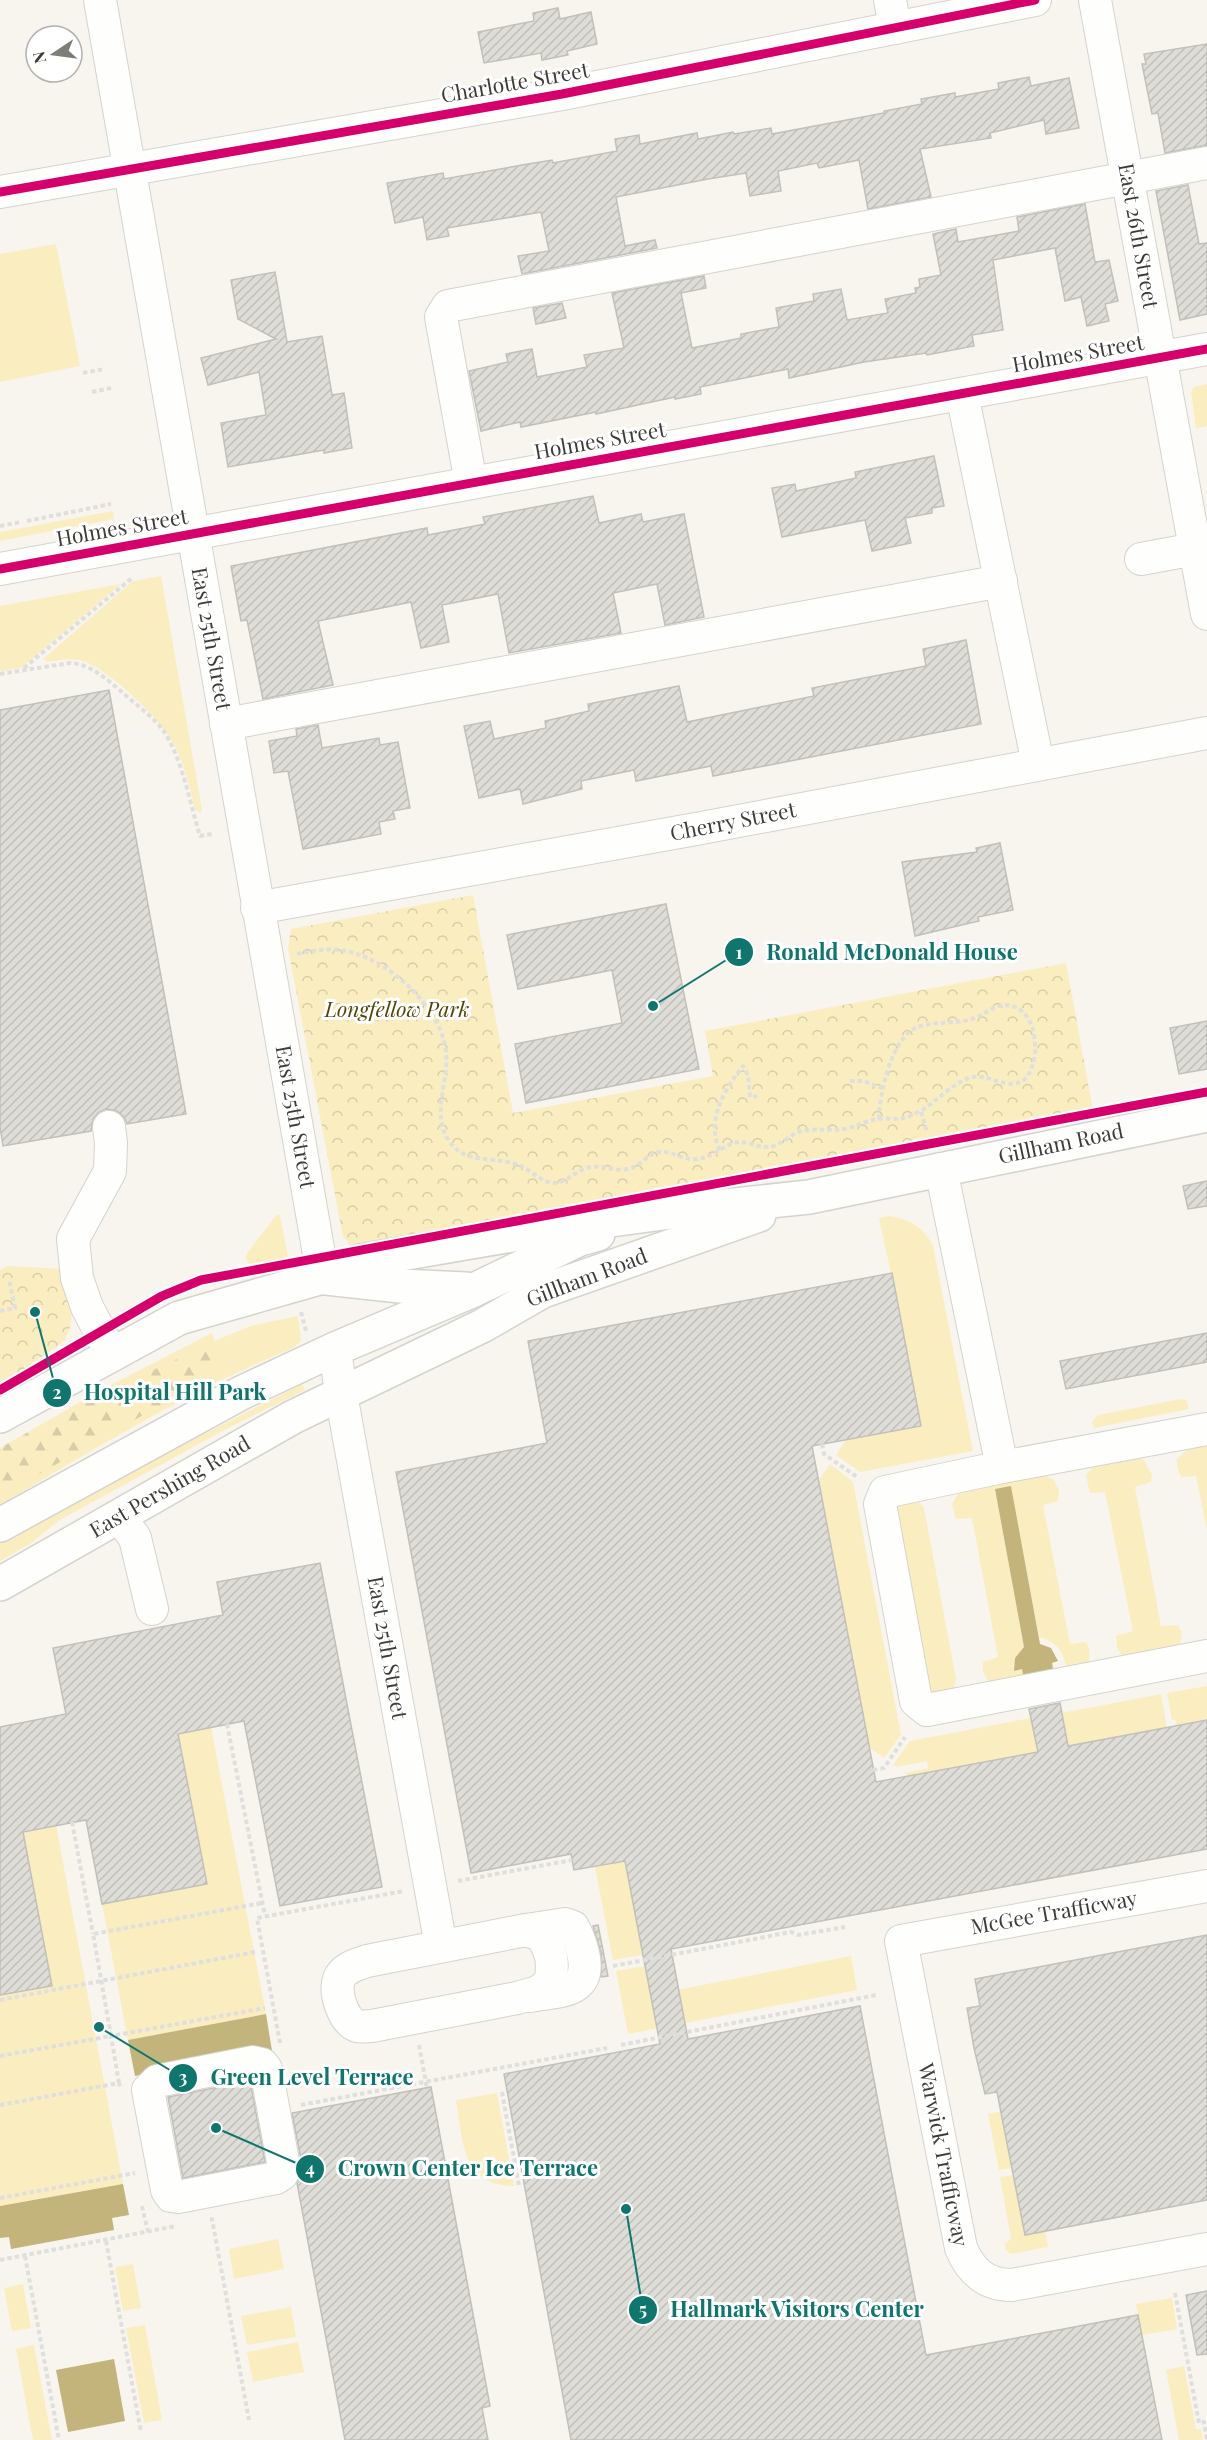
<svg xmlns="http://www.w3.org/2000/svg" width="1207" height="2440" font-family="'Playfair Display',serif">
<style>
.green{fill:#faeec1}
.forest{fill:url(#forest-firs)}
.park{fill:url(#park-crowns)}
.water{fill:#c2b47a}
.building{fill:url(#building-hatch);stroke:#c1c0ba;stroke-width:1.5}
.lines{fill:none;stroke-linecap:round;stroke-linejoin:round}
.minor-casing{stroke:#d4d3cd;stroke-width:34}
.major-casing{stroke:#d4d3cd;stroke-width:36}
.path{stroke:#dfdfdd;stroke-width:4;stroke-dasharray:4.5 3;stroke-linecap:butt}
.minor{stroke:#fefefc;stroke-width:32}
.major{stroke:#fefefc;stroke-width:33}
.cycleway-casing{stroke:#fff;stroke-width:13}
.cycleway{stroke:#d6006c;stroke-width:9}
.labels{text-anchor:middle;stroke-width:6;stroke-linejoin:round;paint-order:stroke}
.street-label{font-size:21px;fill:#3e3c37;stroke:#fff}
.park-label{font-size:21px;font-style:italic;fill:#534503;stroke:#fff}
.leader{fill:none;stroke:#0f766e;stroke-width:2}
.callout-dot{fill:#0f766e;stroke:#fff;stroke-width:2}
.mark-label{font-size:18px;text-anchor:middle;font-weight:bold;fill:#fff}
.callout-label{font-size:22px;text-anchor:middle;font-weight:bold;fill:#0f766e;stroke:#fff;stroke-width:6;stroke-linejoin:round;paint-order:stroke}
</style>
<defs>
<pattern id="forest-firs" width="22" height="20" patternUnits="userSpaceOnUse" patternTransform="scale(1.5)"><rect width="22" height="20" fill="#faeec1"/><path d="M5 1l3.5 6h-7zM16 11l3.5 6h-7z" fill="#d7cda6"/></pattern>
<pattern id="park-crowns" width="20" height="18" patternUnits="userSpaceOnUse" patternTransform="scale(1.5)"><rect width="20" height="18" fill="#faeec1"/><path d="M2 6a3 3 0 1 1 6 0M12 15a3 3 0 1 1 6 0" fill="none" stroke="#d7cda6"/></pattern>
<pattern id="building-hatch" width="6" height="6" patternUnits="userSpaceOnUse" patternTransform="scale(1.5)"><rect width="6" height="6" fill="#deddd7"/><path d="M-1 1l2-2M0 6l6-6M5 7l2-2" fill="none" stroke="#c0bfb9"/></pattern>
</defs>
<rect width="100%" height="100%" fill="#f7f5ee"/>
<g class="green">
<polygon points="56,244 80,366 0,382 0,254"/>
<polygon points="1207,384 1207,426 1196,428 1191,392 1194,387"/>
<polygon points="113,511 114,519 0,541 0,532"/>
<path d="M161,576l41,234 -2,3 -5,-4c-5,-20 -10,-42 -19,-61 -12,-26 -69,-82 -97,-88 -11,-2 -21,0 -32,2l-4,-3 90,-78z"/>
<polygon points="121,584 21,668 0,671 0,606"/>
<polygon points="277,1214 280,1215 288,1257 252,1265 248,1263 245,1257 248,1252"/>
<path d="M889,1216c20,3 35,11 44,30l40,205 -113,21 -24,-17 11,-16 44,-165 -12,-56z"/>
<path d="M298,1316l3,25 -8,7c-102,42 -199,101 -293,157v-57l103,-59 109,-56 2,8 37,-15z"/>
<polygon points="302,1384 305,1390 230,1427 58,1521 30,1544 0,1561 0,1541 21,1528 56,1515 135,1469"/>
<polygon points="1181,1399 1186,1400 1189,1409 1094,1428 1092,1422 1098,1415"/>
<polygon points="1207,1444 1207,1530 1196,1476 1181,1477 1177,1466 1177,1459 1190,1447"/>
<polygon points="1134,1457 1144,1460 1152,1475 1151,1482 1135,1487 1161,1626 1178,1625 1182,1633 1180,1645 1124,1658 1117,1648 1116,1636 1133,1631 1105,1492 1090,1493 1086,1475 1094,1466"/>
<polygon points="830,1464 853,1482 901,1735 884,1758 869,1747 819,1480"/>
<path d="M1042,1474l11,5 6,11 -1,11 -15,4 27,139 15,-2c6,5 5,15 3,22l-26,12 -2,-9 6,-1c-4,-17 -10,-24 -27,-29l-28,-150 -16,2 29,158 -9,11 -1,13 8,-2 1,6 -12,2 1,8 -23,-2 -6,-11v-10l15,-5 -26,-139 -16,1 -4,-15 7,-12z"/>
<polygon points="912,1499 918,1501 924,1508 956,1679 953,1693 930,1696 893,1509 898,1503"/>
<polygon points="1207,1686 1207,1720 1176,1726 1175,1719 1172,1720 1167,1693"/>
<polygon points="1161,1694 1167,1728 1068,1746 1062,1713"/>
<polygon points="1031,1718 1038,1752 909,1776 904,1773 928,1768 927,1761 897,1767 893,1765 910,1741"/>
<polygon points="211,1727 266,2014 128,2040 102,1904 207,1883 178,1734"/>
<polygon points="56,1825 123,2184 0,2206 0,1995 52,1985 23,1832"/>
<polygon points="625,1861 643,1955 613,1960 595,1867"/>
<polygon points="851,1956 857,1990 628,2034 616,1971 645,1966 651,1995"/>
<path d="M497,2093l17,93c-53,-1 -51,-45 -58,-86z"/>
<polygon points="1002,2111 1012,2168 999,2170 988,2114"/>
<polygon points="1013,2175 1025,2234 1045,2231 1048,2247 1011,2254 1006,2250 1005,2244 1011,2239 1000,2177"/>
<polygon points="278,2239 284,2269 234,2279 229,2249"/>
<polygon points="133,2264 141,2308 123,2311 115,2267"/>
<polygon points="23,2284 31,2328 12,2331 4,2288"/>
<polygon points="1172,2298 1177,2329 1142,2335 1136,2304"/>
<polygon points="291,2307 296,2337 247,2345 241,2316"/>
<polygon points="145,2325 162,2420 144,2423 126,2328"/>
<polygon points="298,2342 304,2372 253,2382 247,2352"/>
<polygon points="34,2345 52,2440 33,2440 16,2349"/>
<polygon points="1184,2366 1196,2429 1201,2429 1203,2440 1179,2440 1166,2370"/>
</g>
<polygon class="forest" points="204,1347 214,1355 213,1372 189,1389 0,1496 0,1448 82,1402"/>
<g class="park">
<polygon points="473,895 513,1113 713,1076 705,1031 1066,963 1093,1110 355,1246 350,1245 343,1237 288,948 291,929"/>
<path d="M7,1266l59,3c3,23 13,55 -4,74l-62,42v-115z"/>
</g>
<g class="water">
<polygon points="1011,1486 1040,1644 1051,1648 1058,1661 1052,1663 1053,1669 1023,1675 1022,1669 1014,1671 1015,1658 1024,1647 995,1489"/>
<polygon points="266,2014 272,2051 135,2076 128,2040"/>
<polygon points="123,2184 129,2215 112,2218 114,2230 11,2249 9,2237 0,2238 0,2206"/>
<polygon points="114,2359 125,2421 68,2432 56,2370"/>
</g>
<g class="building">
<polygon points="558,8 560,19 591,12 597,44 567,51 568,55 542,60 541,53 484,63 478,32 534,21 533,13"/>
<polygon points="1207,44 1207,145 1165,153 1158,113 1152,114 1142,64 1146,64 1144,54"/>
<polygon points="1029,77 1031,86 1069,78 1079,128 1046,134 1044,120 990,133 991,138 920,149 931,197 868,209 859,160 819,168 817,163 778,171 781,191 750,196 746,173 708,179 616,197 625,246 655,240 657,248 522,274 518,256 549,251 541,212 447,228 449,236 427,240 423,217 395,223 387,183 443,173 444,179 528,164 552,160 553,163 617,151 615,139 639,135 640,144 697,133 698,139 733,132 734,134 771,128 772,134 884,113 884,111 922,104 921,99 955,93 955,97 999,89 998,83"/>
<polygon points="1188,185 1199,244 1207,243 1207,314 1180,320 1156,191"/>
<polygon points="1085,204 1095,262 1109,260 1118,301 1105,304 1109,321 1087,326 1081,297 1065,301 1055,248 993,260 1003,330 972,335 974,346 927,355 926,353 864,362 789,378 788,369 700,387 701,394 675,399 675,397 596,414 596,412 521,427 520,422 481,431 469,371 508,362 506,354 532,349 537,377 587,367 584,355 624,348 612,293 704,276 706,288 681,293 692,348 741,338 741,334 779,327 776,308 814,301 813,294 841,289 847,320 888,313 885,299 916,293 915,288 920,287 919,279 941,275 933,234 956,229 958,242 1019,231 1017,217"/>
<polygon points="275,272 287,342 322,336 332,395 344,393 352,448 324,453 324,450 228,467 221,423 266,415 259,372 208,385 201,358 276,339 238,319 231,280"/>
<polygon points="562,303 566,318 536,324 533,308"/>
<polygon points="934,456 944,506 932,508 932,513 905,518 911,543 872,551 865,520 782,537 772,488 795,484 796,491 856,478 855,472"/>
<polygon points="593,496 599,523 641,514 643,522 684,514 704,617 665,625 657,584 613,593 621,633 509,653 498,594 442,605 449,642 421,648 411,602 318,621 333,685 263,699 247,620 241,621 231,566 427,528 428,535 485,524 483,517"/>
<polygon points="966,640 981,724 713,776 711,766 636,781 634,770 581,781 582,789 523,804 520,789 479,798 464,726 490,721 494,739 546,728 545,721 589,711 588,704 679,686 687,722 814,696 812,688 926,666 923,649"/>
<polygon points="109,690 186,1114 127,1124 124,1117 117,1111 106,1109 99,1112 93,1119 91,1131 3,1146 0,1127 0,710"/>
<polygon points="318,725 322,748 379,738 380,745 398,742 410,808 393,811 395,819 379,822 381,834 303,849 288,771 274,773 269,741 297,736 296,729"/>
<polygon points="1000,843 1013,910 978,917 979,921 915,936 902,862 977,852 976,848"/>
<polygon points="666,904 699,1069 526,1103 515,1044 622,1023 612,970 518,989 507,935"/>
<polygon points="1207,1021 1207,1069 1179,1074 1170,1028"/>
<polygon points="1207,1181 1207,1206 1188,1209 1183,1186"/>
<polygon points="892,1273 921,1426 812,1446 876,1782 1038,1752 1029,1709 1060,1703 1068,1746 1207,1720 1207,1849 671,1949 688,2039 860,2006 926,2355 1138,2315 1162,2440 571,2440 504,2074 660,2044 625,1861 574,1870 571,1854 471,1873 396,1472 547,1443 528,1341"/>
<polygon points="1207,1333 1207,1362 1066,1389 1060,1361"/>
<polygon points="320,1563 382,1887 280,1906 244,1721 178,1734 207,1884 102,1904 86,1820 23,1832 52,1986 0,1995 0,1727 66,1714 53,1648 223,1615 217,1582"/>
<polygon points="598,1925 608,1976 601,1977 601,1953 593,1926"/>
<polygon points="1207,1935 1207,2200 1025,2235 997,2092 985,2094 974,2048 967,2008 980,2006 975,1979"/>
<polygon points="250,2081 265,2162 183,2178 168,2097"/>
<polygon points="431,2087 490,2406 482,2408 488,2440 345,2440 297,2183 302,2164 292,2113"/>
<polygon points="1207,2291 1207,2354 1197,2355 1186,2295"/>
</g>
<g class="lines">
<g class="minor-casing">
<g id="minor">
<polyline points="100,0 323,1277"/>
<polyline points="890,0 895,28"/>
<polyline points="1095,0 1207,614"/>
<polyline points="0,192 562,94 1035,0"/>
<polyline points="962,394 1038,764"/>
<polyline points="471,483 441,317 448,306 1207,163"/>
<polyline points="1141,559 1195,549"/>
<polyline points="0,569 1207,349"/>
<polyline points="226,724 1001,581"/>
<polyline points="257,908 696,829 1207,733"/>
<polyline points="109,1127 111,1143 110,1171 73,1239 77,1278 87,1307 112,1355"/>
<polyline points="941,1169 1002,1467 885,1492 880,1504 916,1701 927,1710 1207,1656"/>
<polyline points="335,1349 341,1394 441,1946"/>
<polyline points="1002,1467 1207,1429"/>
<polyline points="119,1516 135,1538 152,1609"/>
<path d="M1207,1886l-306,55 60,307c10,24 25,37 51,37l195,-36"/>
<path d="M526,1930l15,5c11,17 13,28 9,48l-12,9 -21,6 -145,28c-4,0 -11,1 -15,0 -14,-5 -23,-34 -18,-47 5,-12 18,-14 28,-18z"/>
<path d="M526,1930l39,-6 8,3c8,15 20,46 3,58 -11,8 -32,8 -46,11"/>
<polygon points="253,2062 262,2064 266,2069 284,2167 282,2174 276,2178 178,2197 171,2196 167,2190 148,2090 157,2081"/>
</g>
</g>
<g class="major-casing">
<g id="major">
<polyline points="326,1278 400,1286 466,1289"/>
<polyline points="0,1416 179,1318 323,1277 360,1261 559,1227 686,1210 809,1197 1207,1115"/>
<polyline points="0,1525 241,1393 335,1349 474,1290 580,1239 598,1234"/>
<polyline points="0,1584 293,1417 482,1326 543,1291 759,1215"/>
</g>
</g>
<g class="path">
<polyline points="83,373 104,369"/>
<polyline points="92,392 111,388"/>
<polyline points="27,521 111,504"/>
<polyline points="0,526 21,522"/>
<polyline points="24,668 132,578"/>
<path d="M0,674l70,-11c21,1 36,16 52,29 13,12 30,24 41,38 19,27 27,74 37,106l12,-2"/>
<path d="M297,954c16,-3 32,-7 49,-3 42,8 95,56 100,100 4,32 -19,68 8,96 15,16 45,10 64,18 12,4 24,18 36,18 14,-1 23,-14 37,-16 15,-2 24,6 40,1 10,-3 17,-14 27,-16 14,-2 25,9 39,7 16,-1 26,-15 42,-17 10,0 20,6 31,5 12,-2 20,-13 32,-16 13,-3 27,0 41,-2 10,-1 20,-7 30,-9 10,-3 21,0 31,-2 6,-1 11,-5 17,-7l5,19"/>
<polyline points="850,1081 863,1081 882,1088"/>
<path d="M879,1119c0,-24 13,-84 39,-92 17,-6 37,-3 54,-8 16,-5 25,-19 43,-12 24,9 26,57 9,73 -19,11 -32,-6 -51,-3 -15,2 -38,25 -52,34"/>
<path d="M720,1150c-15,-28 5,-62 23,-84l5,9 2,22 8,-1"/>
<polyline points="0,1311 15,1308 9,1279"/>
<polyline points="301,1312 306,1331"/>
<polyline points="822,1444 824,1454 857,1477"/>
<polyline points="227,1724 265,1916"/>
<polyline points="873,1770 884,1768 905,1737"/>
<polyline points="72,1822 93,1934"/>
<polyline points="458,1881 572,1860"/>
<polyline points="613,1966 791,1932 798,1935 845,1927"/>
<polyline points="0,2000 255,1952"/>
<polyline points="280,2043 257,1918 404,1891"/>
<polyline points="419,2045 427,2088"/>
<polyline points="621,2045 876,1995"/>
<polyline points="0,2056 111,2036 93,1934 262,1903"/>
<polyline points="119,2083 111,2036 265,2008"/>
<polyline points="502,2092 519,2186"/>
<polyline points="0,2105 119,2083 120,2087"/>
<polyline points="301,2105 607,2048"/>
<polyline points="0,2198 135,2173"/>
<polyline points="142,2206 148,2232"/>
<polyline points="210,2219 212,2219 249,2420"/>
<polyline points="106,2241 141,2432"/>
<polyline points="25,2256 59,2440"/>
<polyline points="0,2260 176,2226"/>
<polyline points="1175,2293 1199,2423 1204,2422 1207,2440"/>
</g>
<use href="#minor" class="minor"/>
<use href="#major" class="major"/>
<g class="cycleway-casing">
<g id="cycleway">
<polyline points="0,192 562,94 1035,0"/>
<polyline points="0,569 1207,349"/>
<polyline points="0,1390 162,1296 201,1280 1207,1092"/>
</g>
</g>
<use href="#cycleway" class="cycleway"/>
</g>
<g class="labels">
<g class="street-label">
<text transform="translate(515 83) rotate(-10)" y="7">Charlotte Street</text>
<text transform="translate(1138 236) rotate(80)" y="7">East 26th Street</text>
<text transform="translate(1078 354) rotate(-10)" y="7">Holmes Street</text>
<text transform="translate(600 441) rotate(-10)" y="7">Holmes Street</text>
<text transform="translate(122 528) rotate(-10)" y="7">Holmes Street</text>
<text transform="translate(211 639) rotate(80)" y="7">East 25th Street</text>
<text transform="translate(733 822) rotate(-11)" y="7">Cherry Street</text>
<text transform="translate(295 1117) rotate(80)" y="7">East 25th Street</text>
<text transform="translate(1061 1144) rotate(-12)" y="7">Gillham Road</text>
<text transform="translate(587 1278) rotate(-21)" y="7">Gillham Road</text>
<text transform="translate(170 1487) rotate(-30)" y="7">East Pershing Road</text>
<text transform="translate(387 1648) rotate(80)" y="7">East 25th Street</text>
<text transform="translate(1054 1913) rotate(-10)" y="7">McGee Trafficway</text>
<text transform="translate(943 2155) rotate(79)" y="7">Warwick Trafficway</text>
</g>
<g class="park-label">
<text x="397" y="1017">Longfellow Park</text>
</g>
</g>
<path class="leader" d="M653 1006L739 952M35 1312L57 1393M99 2027L183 2078M216 2128L310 2169M626 2209L643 2310"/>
<g class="callout-dot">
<circle cx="653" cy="1006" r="6"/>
<circle cx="35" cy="1312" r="6"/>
<circle cx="99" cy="2027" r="6"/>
<circle cx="216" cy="2128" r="6"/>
<circle cx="626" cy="2209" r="6"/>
<circle cx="739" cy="952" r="15"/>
<circle cx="57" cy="1393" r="15"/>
<circle cx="183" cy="2078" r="15"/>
<circle cx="310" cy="2169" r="15"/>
<circle cx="643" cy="2310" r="15"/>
</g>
<g class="mark-label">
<text x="739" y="959">1</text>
<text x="57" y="1399">2</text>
<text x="183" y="2084">3</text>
<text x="310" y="2175">4</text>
<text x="643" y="2316">5</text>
</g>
<g class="callout-label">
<text x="892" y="960">Ronald McDonald House</text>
<text x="175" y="1400">Hospital Hill Park</text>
<text x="312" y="2085">Green Level Terrace</text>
<text x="468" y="2176">Crown Center Ice Terrace</text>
<text x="797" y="2317">Hallmark Visitors Center</text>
</g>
<g transform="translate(54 54) rotate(257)"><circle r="28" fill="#ffffff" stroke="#b2b1af" stroke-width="1.5"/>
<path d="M0-4.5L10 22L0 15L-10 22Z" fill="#7f7d77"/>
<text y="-9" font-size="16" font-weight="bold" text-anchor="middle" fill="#3e3c37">N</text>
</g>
</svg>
